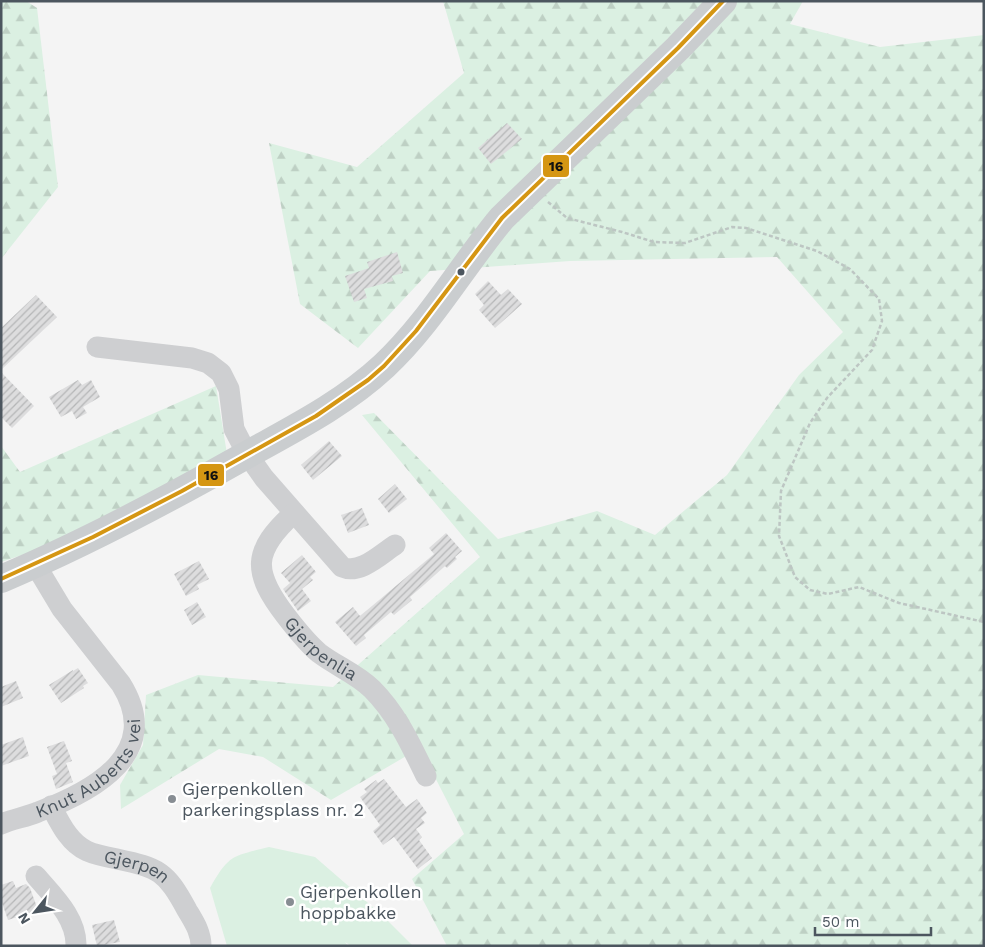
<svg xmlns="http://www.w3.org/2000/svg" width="985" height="947" font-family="'Work Sans',sans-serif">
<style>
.forest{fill:url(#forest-firs)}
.pitch{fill:#dbf0e2}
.building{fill:url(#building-hatch)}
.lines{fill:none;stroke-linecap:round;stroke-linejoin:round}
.path{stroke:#bdc6c3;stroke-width:2.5;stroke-dasharray:4 2.5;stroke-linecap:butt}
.minor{stroke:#cecfd1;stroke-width:21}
.major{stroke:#cacdcf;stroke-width:28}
.bus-1-casing{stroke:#fff;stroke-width:8}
.bus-1{stroke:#d59613;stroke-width:4}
.bus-dot{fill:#4c565f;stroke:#fff;stroke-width:2}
.poi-dot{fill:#878d93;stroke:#fff;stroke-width:2}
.labels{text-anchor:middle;stroke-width:5;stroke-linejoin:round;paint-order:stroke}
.street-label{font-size:18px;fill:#4c565f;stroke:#fff}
.poi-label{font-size:18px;fill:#4c565f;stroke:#fff;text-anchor:start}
.line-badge{stroke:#fff;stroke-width:2}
.pale-badge-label{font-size:14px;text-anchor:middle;font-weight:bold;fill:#111}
</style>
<defs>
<pattern id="forest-firs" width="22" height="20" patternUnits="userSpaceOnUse" patternTransform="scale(1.25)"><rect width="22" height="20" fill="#dbf0e2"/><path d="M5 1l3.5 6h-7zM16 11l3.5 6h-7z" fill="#bed0c4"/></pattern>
<pattern id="building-hatch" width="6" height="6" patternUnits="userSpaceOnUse" patternTransform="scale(1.25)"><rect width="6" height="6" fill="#ddddde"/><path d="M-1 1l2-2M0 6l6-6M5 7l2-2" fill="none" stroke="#b5b6b7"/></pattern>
</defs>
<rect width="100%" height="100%" fill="#f4f4f4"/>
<g class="forest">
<polygon points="1,1 26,1 37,8 58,187 1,259"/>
<polygon points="443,1 803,1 790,24 880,47 984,35 984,946 447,946 412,879 464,834 420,748 331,800 263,757 219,749 121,809 120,785 143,745 146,695 198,675 333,687 480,557 362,415 374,413 498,539 597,511 655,535 727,475 799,375 843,332 777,257 570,261 430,271 358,348 300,304 269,143 357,167 464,73"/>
<polygon points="216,386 227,454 37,550 1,562 1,446 20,472"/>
</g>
<path class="pitch" d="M269,847l46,10 68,59 30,30h-62l-6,-4 3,4h-121l-17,-58c19,-34 23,-32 59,-41z"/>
<g class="building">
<polygon points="507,123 522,139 491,164 478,148"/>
<polygon points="397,252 403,273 392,276 393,281 364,289 367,298 354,302 345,276 369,268 367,262"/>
<polygon points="488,281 501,295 508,289 522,304 495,328 479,310 484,305 475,294"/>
<polygon points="36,295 57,317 1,370 1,328"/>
<polygon points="1,372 34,406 12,428 1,417"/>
<polygon points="78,380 82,385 91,380 100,397 83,407 87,413 76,419 72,411 61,417 49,397"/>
<polygon points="329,441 342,456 313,480 301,465"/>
<polygon points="395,484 407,499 389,513 378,499"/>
<polygon points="362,508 369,525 348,533 341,515"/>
<polygon points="446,533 462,551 455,557 457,559 447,568 445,566 425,584 410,597 412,600 394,615 391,612 364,635 366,638 356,646 335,622 353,607 360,616 434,554 429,548"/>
<polygon points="302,555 316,572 310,577 313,580 302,589 311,601 298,611 283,589 290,583 281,573"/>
<polygon points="199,561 209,579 197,585 199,589 186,596 174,574"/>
<polygon points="197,602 206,617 192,625 184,610"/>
<polygon points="78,668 88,683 83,686 84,688 61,703 49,685 73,670 73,671"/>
<polygon points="16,681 23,698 1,707 1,687"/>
<polygon points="23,737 29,756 1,766 1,745"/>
<polygon points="64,741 72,761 66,763 73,782 56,789 52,776 57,774 47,747"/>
<polygon points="384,779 406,807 417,799 427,813 421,818 425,823 416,829 422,837 419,840 432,858 418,869 394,837 383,845 373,831 380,825 360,797 367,792 364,789 376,780 378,783"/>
<polygon points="13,881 16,888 26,884 30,888 38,910 8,920 1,900 1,885"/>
<polygon points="114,920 120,942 97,946 92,925"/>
</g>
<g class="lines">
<polyline class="path" points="548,202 567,218 622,232 654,242 685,243 732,227 746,228 817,251 850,269 879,299 882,321 872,350 827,398 810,423 781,491 779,536 795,577 810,590 828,594 859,587 899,603 984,622"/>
<g class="minor">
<path d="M97,347l95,11 16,5 13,10 8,16 5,40 13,25 17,24 78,89c18,8 39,-13 53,-22"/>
<path id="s1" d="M294,513c-42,38 -42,59 -8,103 10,13 20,26 33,37 17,13 38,21 53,36 25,25 39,56 54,87"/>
<path id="s2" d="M51,806c9,17 18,37 36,45 9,4 20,6 30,8 42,9 49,12 70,51 7,12 14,22 14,36"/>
<path id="s3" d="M1,824c12,-5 25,-7 37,-12 56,-21 126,-59 83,-128l-59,-75 -27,-45"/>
<path d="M36,876c17,20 41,42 40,70"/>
</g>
<path class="major" d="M1,579c83,-35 162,-77 240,-121 50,-28 101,-53 143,-92 46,-43 78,-100 118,-148l176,-170 45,-47"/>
<g class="bus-1-casing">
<polyline id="bus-1" points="1,579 93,537 182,491 316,416 368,380 384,366 416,331 502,218 678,48 723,1"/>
</g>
<use href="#bus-1" class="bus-1"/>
</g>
<circle class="bus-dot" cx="461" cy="272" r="4.5"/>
<g class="poi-dot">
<circle cx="172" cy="799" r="5"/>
<circle cx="290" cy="902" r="5"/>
</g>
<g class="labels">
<g class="street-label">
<text dy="6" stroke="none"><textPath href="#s1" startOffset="169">Gjerpenlia</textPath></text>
<text dy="6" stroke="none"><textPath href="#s3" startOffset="110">Knut Auberts vei</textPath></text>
<text dy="6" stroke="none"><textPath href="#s2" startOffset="111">Gjerpen</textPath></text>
</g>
<g class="poi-label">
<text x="182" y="795">Gjerpenkollen<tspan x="182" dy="21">parkeringsplass nr. 2</tspan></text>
<text x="300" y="898">Gjerpenkollen<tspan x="300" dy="21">hoppbakke</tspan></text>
</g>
</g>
<g class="line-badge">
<rect x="542" y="154" width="28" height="24" rx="5" fill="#d59613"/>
<rect x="197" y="463" width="28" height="24" rx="5" fill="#d59613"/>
</g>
<g class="pale-badge-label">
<text x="556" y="171">16</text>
<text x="211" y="480">16</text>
</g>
<rect width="985" height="947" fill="none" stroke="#4c565f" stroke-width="5"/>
<g transform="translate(35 912) rotate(240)" stroke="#ffffff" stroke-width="4" paint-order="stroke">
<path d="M0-4L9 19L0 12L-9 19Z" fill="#4c565f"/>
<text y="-8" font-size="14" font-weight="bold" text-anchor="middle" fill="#4c565f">N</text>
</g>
<path d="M815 927v8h116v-8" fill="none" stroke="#4c565f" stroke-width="2.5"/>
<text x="822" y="927" font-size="15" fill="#4c565f" stroke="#ffffff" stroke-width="4" paint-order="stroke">50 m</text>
</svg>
